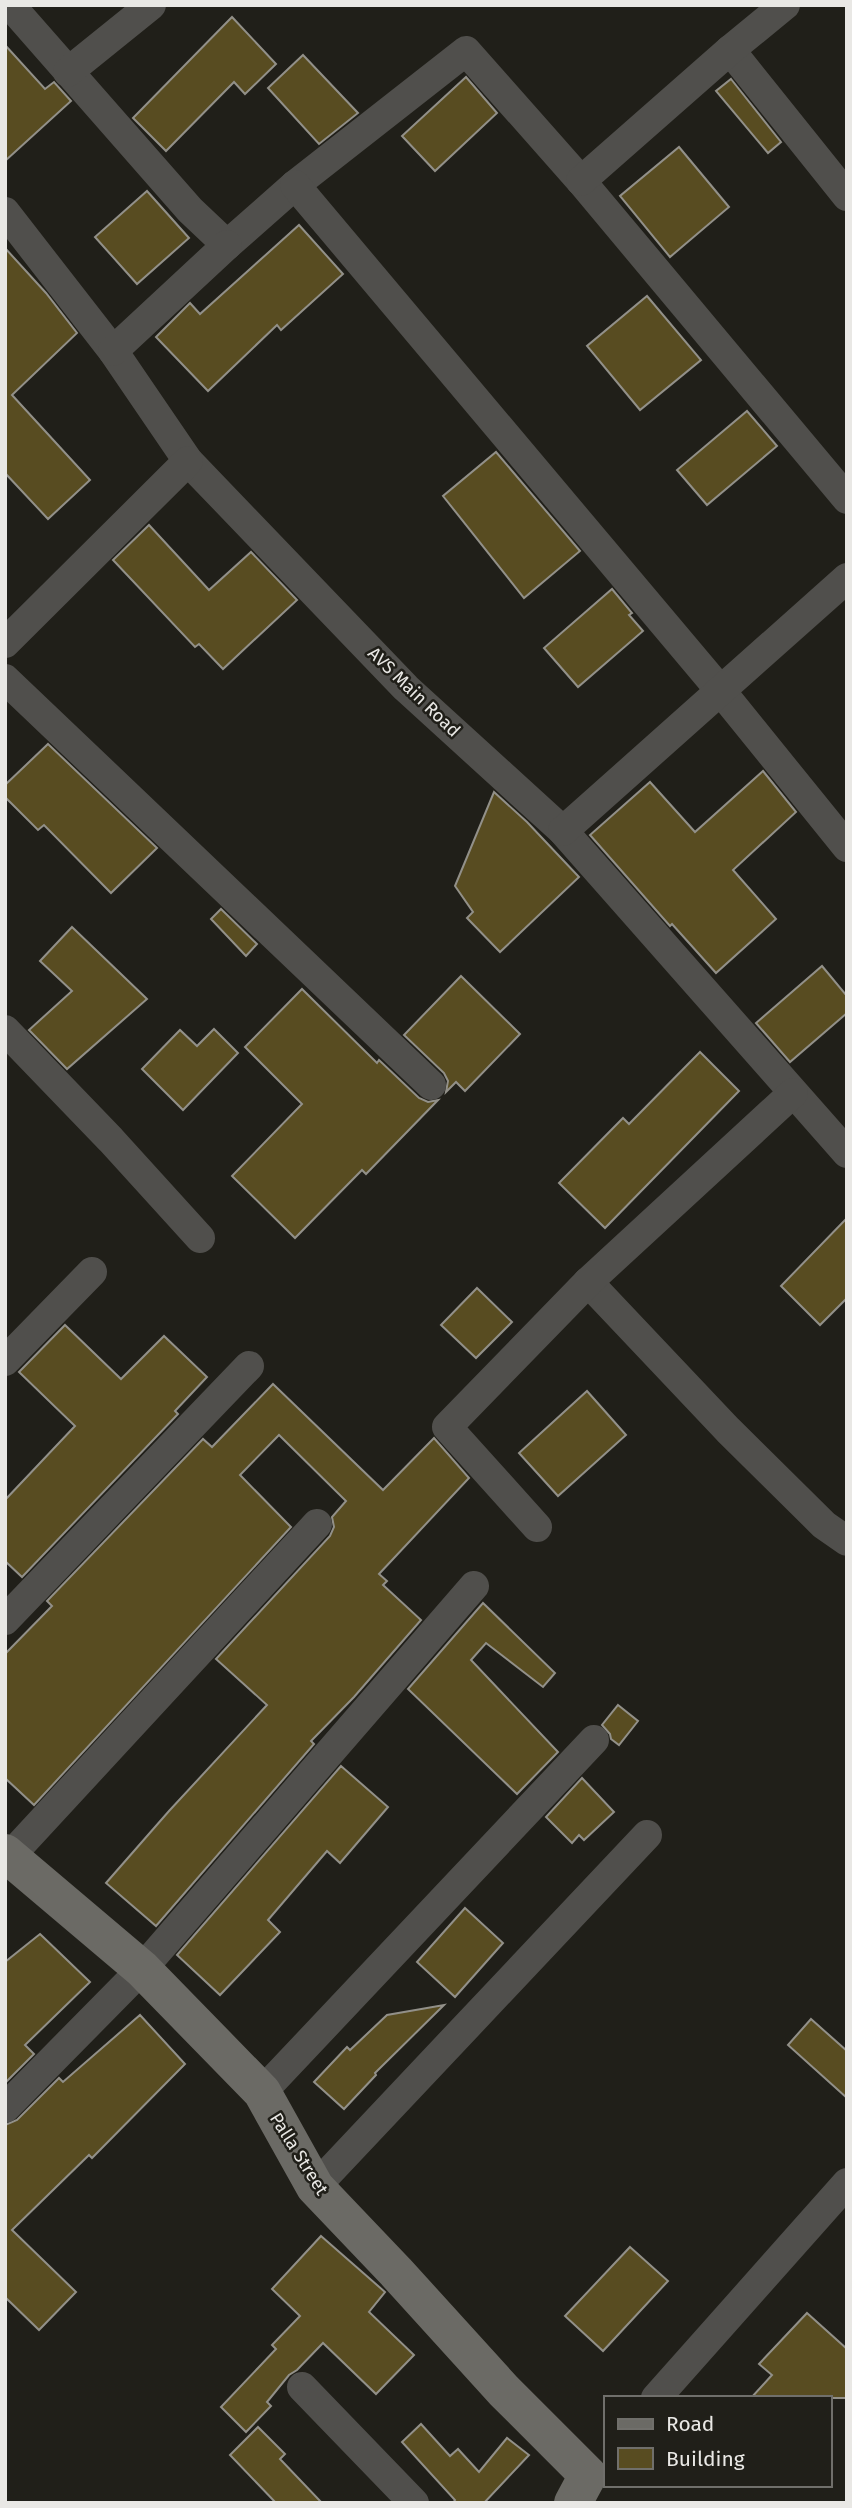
<svg xmlns="http://www.w3.org/2000/svg" width="852" height="2508" font-family="'Fira Sans',sans-serif">
<style>
.building{fill:#584c21;stroke:#929089;stroke-width:2}
.lines{fill:none;stroke-linecap:round;stroke-linejoin:round}
.street{stroke:#504f4c;stroke-width:30}
.secondary{stroke:#6b6a65;stroke-width:38}
.labels{text-anchor:middle;stroke-width:5;stroke-linejoin:round;paint-order:stroke}
.street-label{font-size:18px;fill:#e9e8e5;stroke:#201f19}
</style>
<rect width="100%" height="100%" fill="#201f19"/>
<g class="building">
<polygon points="232,17 276,64 245,94 234,82 166,151 133,118"/>
<polygon points="5,45 45,89 54,82 71,101 5,161"/>
<polygon points="303,55 358,113 319,144 268,88"/>
<polygon points="466,77 497,113 435,171 402,136"/>
<polygon points="731,79 781,142 768,153 716,91"/>
<polygon points="679,147 729,207 670,257 620,196"/>
<polygon points="147,191 189,238 137,284 95,237"/>
<polygon points="299,225 343,274 281,330 277,325 208,391 156,337 190,303 200,314"/>
<polygon points="5,248 46,293 77,333 12,395 90,480 48,519 5,473"/>
<polygon points="647,296 701,360 640,410 587,346"/>
<polygon points="747,411 777,446 707,505 677,470"/>
<polygon points="496,452 580,551 524,598 443,496"/>
<polygon points="149,525 209,590 251,552 297,600 223,669 199,644 195,647 113,560"/>
<polygon points="612,589 632,613 629,615 643,631 578,687 544,648"/>
<polygon points="48,744 157,848 111,893 44,825 38,830 5,797 5,785"/>
<polygon points="763,771 796,812 733,870 776,919 716,973 672,924 670,926 590,835 650,782 695,832"/>
<polygon points="494,792 527,822 579,877 500,952 467,918 473,912 455,886"/>
<polygon points="221,909 257,944 246,956 211,919"/>
<polygon points="72,927 147,999 67,1069 29,1030 72,991 40,961"/>
<polygon points="822,966 847,996 847,1013 790,1062 756,1023"/>
<polygon points="461,976 520,1034 465,1091 456,1082 446,1092 448,1081 444,1073 404,1035"/>
<polygon points="302,989 377,1063 379,1060 419,1098 428,1102 438,1100 366,1174 362,1170 295,1238 232,1176 302,1104 245,1047"/>
<polygon points="214,1029 238,1053 183,1110 142,1069 180,1030 197,1046"/>
<polygon points="700,1052 739,1091 605,1228 559,1183 623,1118 629,1124"/>
<polygon points="847,1218 847,1298 820,1325 781,1286"/>
<polygon points="477,1288 512,1322 476,1358 441,1325"/>
<polygon points="65,1325 121,1379 164,1336 207,1377 175,1411 178,1414 22,1577 5,1561 5,1500 75,1426 19,1372"/>
<polygon points="273,1384 383,1490 434,1438 469,1478 379,1574 387,1581 383,1585 421,1620 354,1697 311,1741 314,1744 156,1926 106,1883 169,1811 267,1705 216,1659 330,1536 334,1527 332,1517 346,1501 279,1435 240,1475 291,1527 34,1805 5,1778 5,1654 52,1606 47,1601 203,1439 212,1447"/>
<polygon points="587,1391 626,1435 558,1496 519,1453"/>
<polygon points="483,1603 555,1673 543,1687 486,1643 471,1660 558,1752 517,1794 408,1689"/>
<polygon points="618,1705 638,1721 619,1745 611,1739 610,1734 602,1725"/>
<polygon points="341,1766 388,1807 340,1863 327,1851 268,1920 280,1932 220,1995 177,1955"/>
<polygon points="582,1778 614,1812 584,1840 579,1835 572,1843 546,1817"/>
<polygon points="465,1908 503,1943 455,1997 417,1962"/>
<polygon points="40,1934 90,1982 25,2045 34,2054 5,2083 5,1962"/>
<polygon points="444,2005 375,2073 376,2075 344,2109 314,2082 347,2047 350,2050 387,2015"/>
<polygon points="140,2015 185,2064 92,2158 89,2155 12,2230 76,2292 39,2330 5,2297 5,2125 17,2120 59,2078 63,2082"/>
<polygon points="811,2019 847,2051 847,2098 788,2045"/>
<polygon points="321,2236 385,2292 369,2312 414,2355 376,2394 323,2343 297,2370 289,2375 267,2402 271,2406 246,2432 221,2407 276,2349 272,2345 300,2316 272,2289"/>
<polygon points="630,2247 668,2281 603,2351 565,2316"/>
<polygon points="807,2313 847,2349 847,2398 751,2398 772,2375 759,2364"/>
<polygon points="421,2424 450,2456 458,2449 479,2472 507,2438 529,2455 484,2503 453,2503 455,2500 402,2442"/>
<polygon points="258,2427 285,2454 280,2459 322,2503 276,2503 230,2455"/>
</g>
<g class="lines">
<g class="street">
<polyline points="10,5 190,210 227,245 295,185 466,51 581,181 847,499"/>
<polyline points="730,50 847,196"/>
<polyline points="68,72 151,5"/>
<polyline points="581,181 730,50 785,5"/>
<polyline points="295,185 720,690 847,847"/>
<polyline points="5,212 113,351 188,461 406,688 563,831 847,1153"/>
<polyline points="113,351 227,245"/>
<polyline points="5,643 188,461"/>
<polyline points="5,679 431,1085"/>
<polyline points="563,831 847,578"/>
<polyline points="5,1030 111,1140 200,1238"/>
<polyline points="588,1282 728,1430 824,1525 847,1541"/>
<polyline points="5,1361 92,1272"/>
<polyline points="537,1527 447,1427 588,1282 793,1093"/>
<polyline points="5,1620 249,1366"/>
<polyline points="10,1856 317,1524"/>
<polyline points="262,2092 594,1740"/>
<polyline points="5,2108 142,1969 474,1586"/>
<polyline points="315,2187 647,1835"/>
<polyline points="302,2387 414,2503"/>
<polyline points="656,2398 847,2183"/>
</g>
<polyline class="secondary" points="5,1853 142,1969 262,2092 315,2187 396,2272 504,2391 588,2475 573,2503"/>
</g>
<g class="labels">
<g class="street-label">
<text transform="translate(414 692) rotate(44)" y="6">AVS Main Road</text>
<text transform="translate(299 2154) rotate(58)" y="6">Palla Street</text>
</g>
</g>
<rect width="852" height="2508" fill="none" stroke="#e9e8e5" stroke-width="14"/>
<rect x="604" y="2396" width="228" height="91" fill="#201f19" stroke="#706f6b" stroke-width="2"/>
<rect x="618" y="2419" width="35" height="10" fill="#6b6a65" stroke="#706f6b" stroke-width="2"/>
<text x="666" y="2431" font-size="21" fill="#e9e8e5">Road</text>
<rect x="618" y="2448" width="35" height="21" fill="#584c21" stroke="#706f6b" stroke-width="2"/>
<text x="666" y="2466" font-size="21" fill="#e9e8e5">Building</text>
</svg>
